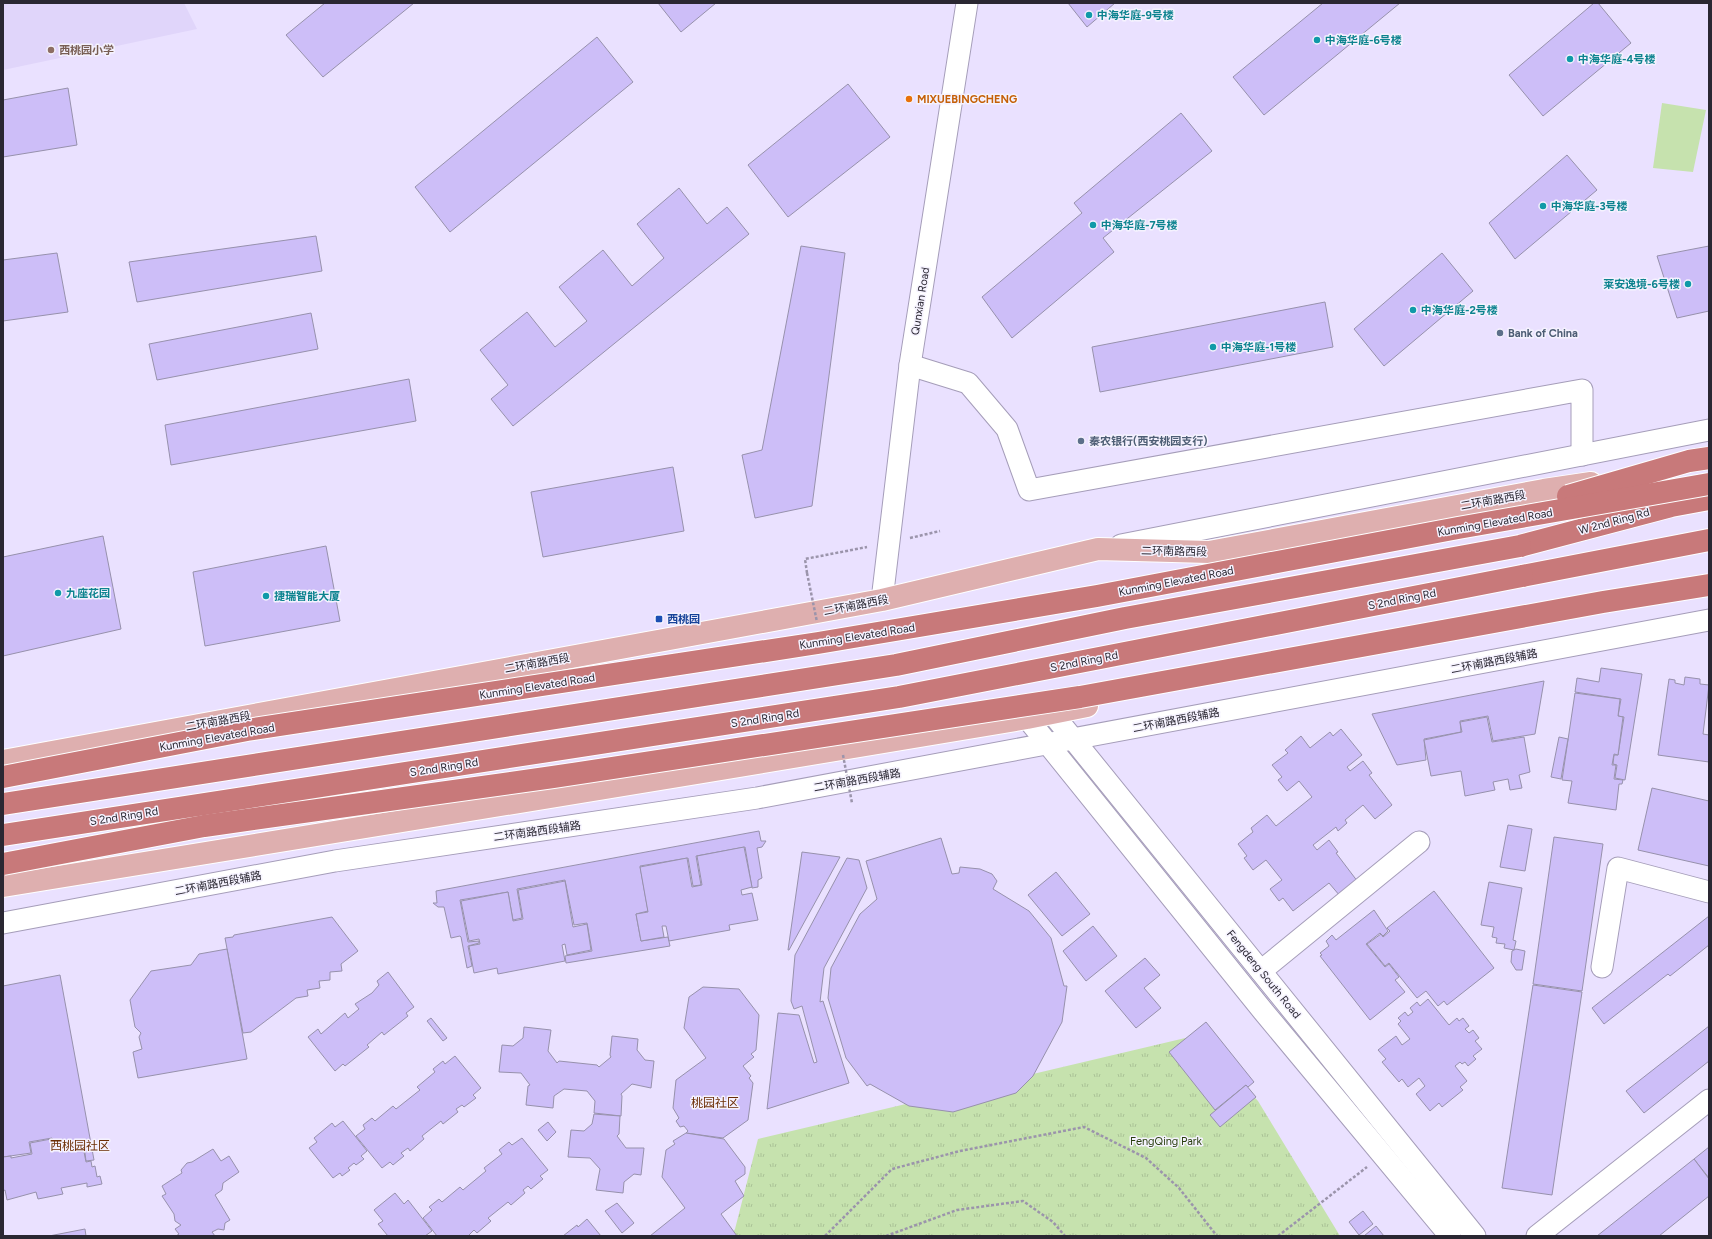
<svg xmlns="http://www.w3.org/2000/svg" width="1712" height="1239" font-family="Figtree,'Noto Sans SC',sans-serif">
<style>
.built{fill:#e0d5fa}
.park{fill:url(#park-tufts)}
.pitch{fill:#c6e2ae}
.building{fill:#cdbef8;stroke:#9791ac}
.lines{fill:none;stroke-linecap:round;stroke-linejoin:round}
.minor-casing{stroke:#a59db9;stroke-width:23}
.major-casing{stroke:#fff;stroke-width:24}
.highway-casing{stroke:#fff;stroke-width:24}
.path{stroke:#9b94ab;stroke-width:2.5;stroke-dasharray:3 2;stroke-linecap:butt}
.minor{stroke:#fff;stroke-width:21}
.major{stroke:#deafaf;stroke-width:22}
.highway{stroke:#c8797a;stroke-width:22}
.highway-bridge-casing{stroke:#fff;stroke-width:24;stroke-linecap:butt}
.path-bridge{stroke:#9b94ab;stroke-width:2.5;stroke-dasharray:3 2;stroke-linecap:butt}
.highway-bridge{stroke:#c8797a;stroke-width:22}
.culture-dot{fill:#0f9aa8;stroke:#f5f2fe;stroke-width:1.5}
.education-dot{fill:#8d6e63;stroke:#f5f2fe;stroke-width:1.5}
.food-dot{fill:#e8710a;stroke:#f5f2fe;stroke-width:1.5}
.service-dot{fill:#5c6f8a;stroke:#f5f2fe;stroke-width:1.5}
.transit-dot{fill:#1a4fb4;stroke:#f5f2fe;stroke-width:1.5}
.labels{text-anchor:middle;stroke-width:3;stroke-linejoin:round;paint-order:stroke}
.culture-label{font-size:11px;font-weight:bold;fill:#0d838f;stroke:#f5f2fe;text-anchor:start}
.education-label{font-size:11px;font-weight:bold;fill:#785e54;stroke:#f5f2fe;text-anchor:start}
.food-label{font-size:11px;font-weight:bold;fill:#c56008;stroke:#f5f2fe;text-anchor:start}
.street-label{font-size:11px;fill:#2a2732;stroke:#f5f2fe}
.service-label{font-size:11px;font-weight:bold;fill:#4e5e75;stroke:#f5f2fe;text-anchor:start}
.transit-label{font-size:11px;font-weight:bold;fill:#164399;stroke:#f5f2fe;text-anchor:start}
.park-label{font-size:11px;fill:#293f0e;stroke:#f5f2fe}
.neighbourhood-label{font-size:12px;fill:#6c2e06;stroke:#f5f2fe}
</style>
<defs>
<pattern id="park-tufts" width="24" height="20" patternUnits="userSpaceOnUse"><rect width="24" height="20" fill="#c6e2ae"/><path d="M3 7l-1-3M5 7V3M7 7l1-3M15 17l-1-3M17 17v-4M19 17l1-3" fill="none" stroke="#aac296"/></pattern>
</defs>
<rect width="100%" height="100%" fill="#eae1ff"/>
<polygon class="built" points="3,3 184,3 197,29 3,70"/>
<polygon class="park" points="1198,1035 1258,1101 1340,1236 731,1236 735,1229 758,1139"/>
<polygon class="pitch" points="1662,103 1706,110 1693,172 1653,168"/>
<g class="building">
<polygon points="325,3 414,3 323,77 286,35"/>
<polygon points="658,3 716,3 681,32"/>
<polygon points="1068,3 1115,3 1087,27"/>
<polygon points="1323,3 1400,3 1264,115 1233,77"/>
<polygon points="1594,3 1598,3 1631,43 1543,116 1509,75"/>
<polygon points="597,37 633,82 450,232 415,187"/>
<polygon points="848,84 890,137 788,217 748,165"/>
<polygon points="68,88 77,145 3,157 3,100"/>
<polygon points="1181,113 1212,151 1103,238 1114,252 1012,338 982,297 1082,213 1074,203"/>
<polygon points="1567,155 1597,190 1515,259 1489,223"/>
<polygon points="679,188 707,224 727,207 749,234 513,426 491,399 508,385 480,350 527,312 555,347 587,321 559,287 603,250 632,286 664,258 637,224"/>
<polygon points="316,236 322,271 137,302 129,262"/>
<polygon points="801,246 845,253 812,506 755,518 742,455 762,450"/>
<polygon points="1709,246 1709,311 1677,318 1657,256"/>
<polygon points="57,253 68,312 3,321 3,260"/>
<polygon points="1442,253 1473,291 1384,366 1354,329"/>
<polygon points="1325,302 1333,347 1100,392 1092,347"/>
<polygon points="311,313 318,349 157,380 149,344"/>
<polygon points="409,379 416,421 171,465 165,425"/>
<polygon points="673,467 684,531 543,557 531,492"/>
<polygon points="103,536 121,629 3,656 3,557"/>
<polygon points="326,546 340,621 205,646 193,572"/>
<polygon points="1601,668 1642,674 1625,780 1615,778 1617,765 1613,764 1614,755 1618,755 1624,717 1618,716 1621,699 1575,692 1577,678 1599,682"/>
<polygon points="1685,677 1700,679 1700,684 1709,685 1703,734 1709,735 1709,762 1658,755 1669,679 1675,680 1675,683 1684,685"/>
<polygon points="1544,681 1535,734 1493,741 1488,716 1460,721 1461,732 1424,739 1426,760 1397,765 1372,714"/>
<polygon points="1575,693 1620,699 1618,716 1623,717 1618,755 1614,754 1612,765 1616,765 1614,779 1623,780 1622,784 1619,784 1616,810 1568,803 1572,781 1562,780"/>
<polygon points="1487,717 1492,742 1524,737 1530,772 1519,775 1522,788 1510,790 1508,779 1493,782 1495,790 1465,796 1461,771 1431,776 1424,740 1462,732 1460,722"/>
<polygon points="1341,729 1362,755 1347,767 1350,771 1363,761 1372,773 1369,775 1392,805 1375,819 1363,805 1345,820 1347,823 1338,831 1336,827 1313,845 1317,850 1329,840 1338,852 1336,853 1358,882 1340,896 1329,883 1293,911 1283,898 1279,901 1270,889 1282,880 1266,860 1253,870 1244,858 1247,856 1238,844 1253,832 1251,828 1267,815 1276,826 1312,797 1299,781 1287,791 1278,780 1282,777 1272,765 1288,753 1285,750 1301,736 1310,748 1330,732 1333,736"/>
<polygon points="1559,737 1568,739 1561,779 1551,777"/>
<polygon points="1652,788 1709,801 1709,866 1638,850"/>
<polygon points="1508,825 1532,829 1525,871 1500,867"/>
<polygon points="759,831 761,841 766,841 762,847 757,848 762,878 758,880 758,887 752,888 745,847 696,856 701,885 693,886 688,858 640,866 648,911 636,914 641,941 668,937 670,946 566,963 565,956 592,951 587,923 574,925 565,880 517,889 522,918 513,920 508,892 460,900 468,942 479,941 479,943 468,946 472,966 467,968 461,937 460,936 451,938 444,907 438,907 433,903 437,903 436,891"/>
<polygon points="1554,837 1603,844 1582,991 1533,984"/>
<polygon points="941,838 952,874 959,873 960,867 980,869 992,874 997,881 993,889 1029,911 1051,938 1064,986 1067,986 1062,1022 1033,1076 1016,1093 953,1112 909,1106 870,1084 867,1086 846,1058 828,998 831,968 860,914 877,899 866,861"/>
<polygon points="744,847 752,887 741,890 742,895 752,893 758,920 729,925 730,930 669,941 666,926 662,926 664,937 641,941 636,914 648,912 640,867 687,858 692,887 702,885 697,856"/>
<polygon points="802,852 840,857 789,950 788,950"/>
<polygon points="847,858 859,860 867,888 824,968 820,1002 823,1001 849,1083 767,1109 778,1013 799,1015 813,1060 814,1063 817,1062 802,1006 794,1009 791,1001 795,955"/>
<polygon points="1056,872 1090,914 1062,936 1028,895"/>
<polygon points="565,881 573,927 587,924 591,950 567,955 565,944 562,945 565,961 498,974 497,968 474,973 469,946 480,944 479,939 469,941 461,901 508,892 513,921 523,919 518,890"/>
<polygon points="1489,882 1522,888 1513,940 1516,941 1514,950 1504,948 1505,944 1496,943 1497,938 1492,937 1494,927 1481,925"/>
<polygon points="1434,891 1494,968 1447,1005 1444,1001 1438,1006 1426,991 1417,998 1389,963 1385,966 1367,944 1381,934 1383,937 1390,931 1387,928"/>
<polygon points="1374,910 1388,931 1383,936 1380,933 1366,944 1385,967 1389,964 1399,977 1395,980 1405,992 1370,1020 1320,956 1322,955 1320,953 1329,946 1326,941 1332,935 1336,940"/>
<polygon points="1709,916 1709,945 1670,976 1668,974 1604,1024 1592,1008"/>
<polygon points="332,917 358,951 341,964 342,971 330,972 330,980 319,981 320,988 307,990 308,996 296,998 251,1032 243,1033 225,938 233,937 234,935"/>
<polygon points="1093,926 1117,956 1086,981 1063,951"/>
<polygon points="227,949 247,1059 138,1078 133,1052 142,1049 139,1037 141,1033 135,1027 130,1000 151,971 191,965 199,954"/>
<polygon points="1516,949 1525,951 1522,970 1516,970 1511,962 1512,951"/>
<polygon points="1145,958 1160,975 1144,988 1161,1008 1136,1028 1105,991"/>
<polygon points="388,972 414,1007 406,1013 408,1016 384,1035 382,1032 367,1045 369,1047 345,1066 343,1064 335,1071 308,1037 318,1029 321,1034 345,1013 348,1018 359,1009 355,1004 372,993 379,985 377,981"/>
<polygon points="60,975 94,1160 86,1161 84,1146 72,1148 72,1146 54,1149 52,1138 29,1142 31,1153 3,1157 3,986"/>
<polygon points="1533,985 1582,992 1552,1195 1502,1188"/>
<polygon points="703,987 739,989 759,1015 756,1050 751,1054 754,1057 743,1066 751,1076 749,1078 753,1083 748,1120 723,1138 686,1133 688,1131 684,1126 680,1127 676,1121 679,1118 673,1108 676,1080 706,1058 684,1028 689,997"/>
<polygon points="1428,999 1449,1025 1457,1018 1459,1021 1463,1018 1469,1026 1465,1029 1469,1033 1473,1030 1479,1038 1475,1041 1482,1049 1473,1056 1476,1059 1468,1066 1465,1062 1462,1064 1460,1062 1455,1066 1467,1081 1460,1087 1463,1090 1442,1107 1439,1103 1430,1111 1416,1094 1425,1086 1419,1078 1408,1087 1402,1079 1399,1082 1382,1062 1386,1059 1378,1050 1396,1036 1402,1045 1410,1039 1398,1024 1401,1021 1398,1018 1405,1012 1408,1016 1413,1012 1410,1008 1417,1002 1420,1006"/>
<polygon points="431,1018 447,1038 443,1041 427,1021"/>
<polygon points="1206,1022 1254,1082 1248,1087 1246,1085 1215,1110 1169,1052"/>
<polygon points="1709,1026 1709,1061 1644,1113 1626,1091"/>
<polygon points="524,1027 551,1030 548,1051 557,1063 559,1061 597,1065 599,1067 611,1057 610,1055 612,1036 638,1039 637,1050 645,1060 654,1061 651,1088 632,1084 621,1094 622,1096 621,1116 594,1113 595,1101 587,1091 564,1089 554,1096 553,1108 526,1105 528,1086 530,1085 521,1073 499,1072 502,1045 513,1046 523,1038"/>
<polygon points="455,1056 481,1088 473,1095 476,1098 464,1107 462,1105 456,1109 458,1112 443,1124 441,1121 422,1136 424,1139 410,1151 408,1148 401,1153 404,1156 393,1165 390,1162 382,1168 356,1136 365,1129 363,1125 372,1118 375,1121 393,1106 396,1109 420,1090 417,1087 435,1072 433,1069 443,1061 445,1064"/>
<polygon points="1246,1085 1256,1097 1220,1127 1210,1115"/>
<polygon points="594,1114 620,1116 619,1134 617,1136 626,1148 644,1148 641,1175 634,1174 624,1182 623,1193 596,1190 600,1169 590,1158 568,1157 571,1130 584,1131 592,1124"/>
<polygon points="343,1121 367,1151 361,1156 364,1159 356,1165 354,1163 348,1168 350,1170 342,1176 340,1173 333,1178 309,1148 317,1142 314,1138 332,1123 335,1127"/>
<polygon points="548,1122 556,1132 547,1141 538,1130"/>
<polygon points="686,1133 724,1139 745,1167 745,1174 735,1181 744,1196 721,1214 737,1236 650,1236 685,1208 662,1177 666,1150 675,1144 673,1141"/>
<polygon points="522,1138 548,1170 540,1176 543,1179 531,1189 528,1186 523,1190 525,1193 511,1205 508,1202 488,1218 491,1221 477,1233 474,1230 469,1235 470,1236 437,1236 423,1218 432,1210 429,1207 439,1199 442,1202 460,1187 463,1190 486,1171 484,1168 502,1154 499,1150 509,1142 512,1145"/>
<polygon points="51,1139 53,1150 71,1146 72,1149 83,1147 86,1162 91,1161 92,1167 95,1166 97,1177 100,1176 102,1184 87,1187 87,1183 61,1188 63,1194 38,1199 36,1192 7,1200 5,1190 3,1191 3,1157 11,1156 11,1158 32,1154 30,1143"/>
<polygon points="1709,1147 1709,1178 1694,1159"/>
<polygon points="213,1149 221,1161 229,1156 239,1172 223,1183 222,1190 215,1195 230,1220 225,1223 224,1230 218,1229 212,1232 215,1236 176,1236 179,1234 175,1229 181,1225 175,1221 174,1214 162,1196 166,1194 162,1186 182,1173 181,1170 187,1163 192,1162"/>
<polygon points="1694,1159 1709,1179 1709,1196 1659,1236 1597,1236"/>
<polygon points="395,1193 404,1204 408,1200 432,1231 425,1236 388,1236 378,1224 383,1221 374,1210"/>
<polygon points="617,1203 634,1223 622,1233 605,1211"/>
<polygon points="1363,1211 1373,1224 1359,1235 1349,1222"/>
<polygon points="587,1219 601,1236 563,1236 577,1225 578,1227"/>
<polygon points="1376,1226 1384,1236 1364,1236"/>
<polygon points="85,1229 86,1236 49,1236"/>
</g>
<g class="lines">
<g class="minor-casing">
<g id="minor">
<polyline points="910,365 968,383 1007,429 1029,490 1582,390 1582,455"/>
<polyline points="1121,545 1709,430"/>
<polyline points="882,600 910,365 967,3"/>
<polyline points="1052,713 1475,1236"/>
<polyline points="1027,718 1263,1011 1450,1236"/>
<polyline points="3,923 335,861 757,798 1709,620"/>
<polyline points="1602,967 1618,868 1709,892"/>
<polyline points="1261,971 1419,842"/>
<polyline points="1537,1236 1709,1100"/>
</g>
</g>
<g class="major-casing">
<g id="major">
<polyline points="3,761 882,600 1098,549 1209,552 1544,490 1591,483"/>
<polyline points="3,886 697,773 1027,718 1087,706"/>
</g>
</g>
<g class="highway-casing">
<g id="highway">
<polyline points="1520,546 1671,506 1709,499"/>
<polyline points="1522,576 1709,540"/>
</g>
</g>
<g class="path">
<polyline points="910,538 940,531"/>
<polyline points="807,573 805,559 867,547"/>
<polyline points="825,1236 892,1169 960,1151 1084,1127 1146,1158 1179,1188 1217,1236"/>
<polyline points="886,1236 957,1210 1023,1201 1053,1222 1065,1236"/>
<polyline points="1278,1236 1367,1167"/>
</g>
<use href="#minor" class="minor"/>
<use href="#major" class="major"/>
<use href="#highway" class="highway"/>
<g class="highway-bridge-casing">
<g id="highway-bridge">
<polyline points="1568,496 1689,461 1709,458"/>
<polyline points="3,777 247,730 818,643 1097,596 1458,528 1709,484"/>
<polyline points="3,804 896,665 1125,618 1520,546"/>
<polyline points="3,835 899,697 1522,576"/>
<polyline points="3,864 204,826 553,777 1080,697 1603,602 1709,585"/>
</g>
</g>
<g class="path-bridge">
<polyline points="807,573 817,622"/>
<polyline points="843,755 852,803"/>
</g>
<use href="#highway-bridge" class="highway-bridge"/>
</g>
<g class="culture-dot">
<circle cx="1089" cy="15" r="4"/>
<circle cx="1317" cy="40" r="4"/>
<circle cx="1570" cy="59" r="4"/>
<circle cx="1543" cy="206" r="4"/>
<circle cx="1093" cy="225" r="4"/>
<circle cx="1688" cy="284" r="4"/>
<circle cx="1413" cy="310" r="4"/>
<circle cx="1213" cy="347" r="4"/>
<circle cx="58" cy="593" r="4"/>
<circle cx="266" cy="596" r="4"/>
</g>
<circle class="education-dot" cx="51" cy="50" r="4"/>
<circle class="food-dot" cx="909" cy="99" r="4"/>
<g class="service-dot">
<circle cx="1500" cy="333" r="4"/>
<circle cx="1081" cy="441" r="4"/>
</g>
<rect class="transit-dot" x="655" y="615" width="8" height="8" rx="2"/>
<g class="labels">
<g class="culture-label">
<text x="1097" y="19">中海华庭-9号楼</text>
<text x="1325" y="44">中海华庭-6号楼</text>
<text x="1578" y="63">中海华庭-4号楼</text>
<text x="1551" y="210">中海华庭-3号楼</text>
<text x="1101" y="229">中海华庭-7号楼</text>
<text x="1680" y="288" text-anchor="end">莱安逸境-6号楼</text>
<text x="1421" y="314">中海华庭-2号楼</text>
<text x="1221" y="351">中海华庭-1号楼</text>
<text x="66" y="597">九座花园</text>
<text x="274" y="600">捷瑞智能大厦</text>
</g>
<g class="education-label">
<text x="59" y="54">西桃园小学</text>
</g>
<g class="food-label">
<text x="917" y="103">MIXUEBINGCHENG</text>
</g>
<g class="street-label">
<text transform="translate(920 301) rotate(-81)" y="4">Qunxian Road</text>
<text transform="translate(1493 500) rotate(-10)" y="4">二环南路西段</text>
<text transform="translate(1614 521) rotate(-15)" y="4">W 2nd Ring Rd</text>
<text transform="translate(1495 522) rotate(-10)" y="4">Kunming Elevated Road</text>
<text transform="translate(1174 551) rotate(1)" y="4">二环南路西段</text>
<text transform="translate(1176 581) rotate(-11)" y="4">Kunming Elevated Road</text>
<text transform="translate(1402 599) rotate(-11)" y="4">S 2nd Ring Rd</text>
<text transform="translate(856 605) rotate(-11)" y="4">二环南路西段</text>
<text transform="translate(857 636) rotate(-9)" y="4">Kunming Elevated Road</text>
<text transform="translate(1084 661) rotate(-11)" y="4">S 2nd Ring Rd</text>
<text transform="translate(1494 661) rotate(-11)" y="4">二环南路西段辅路</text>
<text transform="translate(537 663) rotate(-10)" y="4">二环南路西段</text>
<text transform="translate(537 686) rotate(-9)" y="4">Kunming Elevated Road</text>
<text transform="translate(765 718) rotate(-9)" y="4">S 2nd Ring Rd</text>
<text transform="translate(1176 720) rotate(-11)" y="4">二环南路西段辅路</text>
<text transform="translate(218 721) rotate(-10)" y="4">二环南路西段</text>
<text transform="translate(217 737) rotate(-10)" y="4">Kunming Elevated Road</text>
<text transform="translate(444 767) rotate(-9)" y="4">S 2nd Ring Rd</text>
<text transform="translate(857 780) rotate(-10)" y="4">二环南路西段辅路</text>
<text transform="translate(124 816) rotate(-9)" y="4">S 2nd Ring Rd</text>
<text transform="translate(537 831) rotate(-8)" y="4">二环南路西段辅路</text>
<text transform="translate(218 883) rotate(-11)" y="4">二环南路西段辅路</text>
<text transform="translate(1264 974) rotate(51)" y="4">Fengdeng South Road</text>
</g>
<g class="service-label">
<text x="1508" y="337">Bank of China</text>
<text x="1089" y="445">秦农银行(西安桃园支行)</text>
</g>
<g class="transit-label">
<text x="667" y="623">西桃园</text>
</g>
<g class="park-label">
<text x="1166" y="1145">FengQing Park</text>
</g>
<g class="neighbourhood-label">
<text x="715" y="1107">桃园社区</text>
<text x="80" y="1150">西桃园社区</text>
</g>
</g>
<rect width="1712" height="1239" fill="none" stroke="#2a2732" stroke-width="8"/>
</svg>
